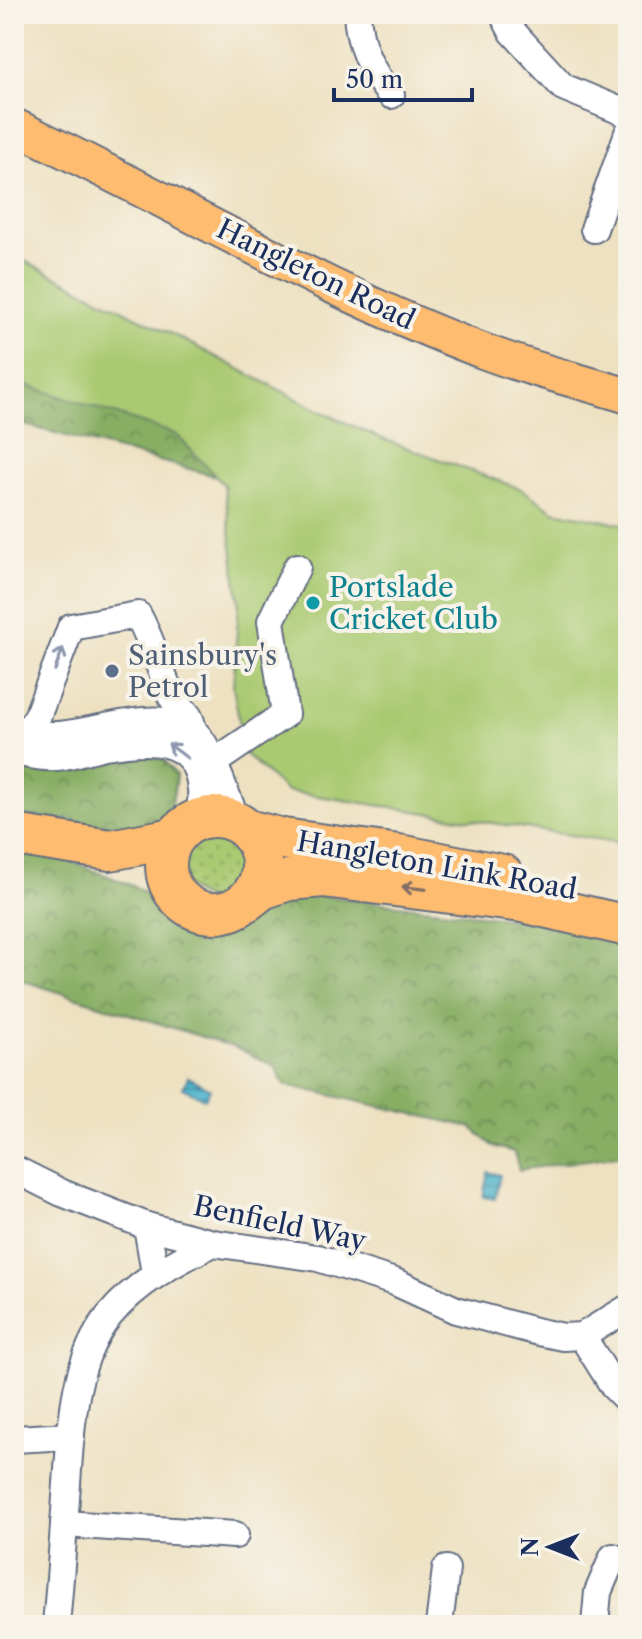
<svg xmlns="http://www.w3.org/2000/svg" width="642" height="1639" font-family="'Libre Caslon Text',serif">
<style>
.grass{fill:url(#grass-dots);stroke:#627c68;stroke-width:2}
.forest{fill:url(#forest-crowns);stroke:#516e61;stroke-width:2}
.green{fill:#aaca72;stroke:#627c68;stroke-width:2}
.water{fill:url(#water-rules);stroke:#347295;stroke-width:2}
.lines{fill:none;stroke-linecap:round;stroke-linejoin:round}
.minor-casing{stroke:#646d81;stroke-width:30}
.major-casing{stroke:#646d81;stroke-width:38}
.highway-casing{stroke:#646d81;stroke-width:44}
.minor{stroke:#fff;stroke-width:26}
.major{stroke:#fdbc6f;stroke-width:34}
.highway{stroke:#fdbc6f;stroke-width:40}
.oneway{stroke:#8d97ae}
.oneway2{stroke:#816e66}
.culture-dot{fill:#0f9aa8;stroke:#f7f3e8;stroke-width:3}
.service-dot{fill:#5c6f8a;stroke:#f7f3e8;stroke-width:3}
.labels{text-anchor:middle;stroke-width:8;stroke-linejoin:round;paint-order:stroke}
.street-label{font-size:28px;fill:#1b2f5e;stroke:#f7f3e8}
.culture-label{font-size:28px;fill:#0d838f;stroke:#f7f3e8;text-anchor:start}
.service-label{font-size:28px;fill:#4e5e75;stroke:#f7f3e8;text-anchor:start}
</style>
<defs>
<pattern id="grass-dots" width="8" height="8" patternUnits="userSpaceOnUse" patternTransform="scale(2)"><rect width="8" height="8" fill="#aaca72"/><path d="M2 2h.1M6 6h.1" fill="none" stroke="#8aa461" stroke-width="1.8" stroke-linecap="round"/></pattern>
<pattern id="forest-crowns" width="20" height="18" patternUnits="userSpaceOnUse" patternTransform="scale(2)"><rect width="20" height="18" fill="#87ae64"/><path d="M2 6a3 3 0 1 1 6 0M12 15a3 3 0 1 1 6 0" fill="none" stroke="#6e8e56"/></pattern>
<pattern id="water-rules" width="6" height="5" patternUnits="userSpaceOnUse" patternTransform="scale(2)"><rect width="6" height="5" fill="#4db4cc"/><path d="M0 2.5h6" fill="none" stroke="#3f93a9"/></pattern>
</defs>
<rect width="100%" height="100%" fill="#f7f3e8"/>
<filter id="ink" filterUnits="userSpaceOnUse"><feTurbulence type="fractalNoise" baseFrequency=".0125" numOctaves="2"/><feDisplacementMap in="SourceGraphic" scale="16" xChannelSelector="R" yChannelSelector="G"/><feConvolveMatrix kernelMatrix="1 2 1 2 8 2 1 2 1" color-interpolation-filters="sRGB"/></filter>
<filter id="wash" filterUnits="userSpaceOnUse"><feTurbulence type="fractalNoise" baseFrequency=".006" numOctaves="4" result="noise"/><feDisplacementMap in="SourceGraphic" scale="32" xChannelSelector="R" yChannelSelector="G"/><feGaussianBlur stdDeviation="1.8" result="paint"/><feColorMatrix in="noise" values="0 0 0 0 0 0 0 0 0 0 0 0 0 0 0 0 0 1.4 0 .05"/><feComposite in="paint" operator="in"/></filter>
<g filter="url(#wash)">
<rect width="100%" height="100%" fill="#ede1c1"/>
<circle class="grass" cx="216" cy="863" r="37"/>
<g class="forest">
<polygon points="14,381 176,434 245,484 14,422"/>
<path d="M134,754l29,5 13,16c-2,16 -2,34 -16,45 -15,14 -120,-3 -146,-6v-43c39,3 81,-8 120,-17z"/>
<polygon points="14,847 46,851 135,887 194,923 220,924 250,914 290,892 541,922 628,944 628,1154 519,1170 514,1152 493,1146 471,1127 285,1085 275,1066 234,1047 14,978"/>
</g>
<polygon class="green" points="14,256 174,335 322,412 380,438 521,489 554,511 628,525 628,844 286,791 245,754 233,686 239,601 224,485 176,434 14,381"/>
<g class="water">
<polygon points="188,1077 210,1089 205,1099 183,1088"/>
<polygon points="488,1172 500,1175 495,1199 483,1197"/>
</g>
</g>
<g filter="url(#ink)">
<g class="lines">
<g class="minor-casing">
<g id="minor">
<path d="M357,14c2,32 13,57 34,81"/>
<polyline points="503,14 512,31 563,87 628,114"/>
<polyline points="594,229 628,133"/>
<path d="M14,729c14,1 29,7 43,6 37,-2 102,-28 135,-5 19,13 35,72 47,94"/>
<path d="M28,730l9,-13 34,-90 67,-12c14,26 21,52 32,78 7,18 19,13 23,37"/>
<path d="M14,752c13,2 30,7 43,5 16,-1 32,-8 48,-11 40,-7 91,-12 96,43 1,10 -1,21 -2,31"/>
<polyline points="213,763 285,714 271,621 297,567"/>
<polyline points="14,1169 62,1193 147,1226 213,1243 318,1258 395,1282 456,1310 539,1332 563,1337 582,1336 628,1308"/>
<polyline points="147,1226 155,1273"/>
<polyline points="582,1336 614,1387 628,1401"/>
<polyline points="14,1439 71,1436"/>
<polyline points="64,1524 235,1535"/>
<path d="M56,1625c4,-43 7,-85 10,-128 5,-59 4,-133 43,-181 29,-35 65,-53 104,-73"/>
<polyline points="439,1625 446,1569"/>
<polyline points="595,1625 598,1592 613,1557"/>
</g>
</g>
<g class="major-casing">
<path id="major" d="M14,126c157,74 307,164 469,225 47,18 97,30 145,45"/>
</g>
<g class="highway-casing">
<g id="highway">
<circle cx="214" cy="865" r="48"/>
<polyline points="247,830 283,839 399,855 503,875"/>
<polyline points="14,835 110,850 174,838"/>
<polyline points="248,900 262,889 289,880 323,877 522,902 628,926"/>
</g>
</g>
<use href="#minor" class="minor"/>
<use href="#major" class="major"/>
<use href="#highway" class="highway"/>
</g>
<defs><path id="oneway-shaft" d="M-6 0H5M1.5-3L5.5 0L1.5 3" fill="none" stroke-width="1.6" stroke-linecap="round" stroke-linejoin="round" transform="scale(2)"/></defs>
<g class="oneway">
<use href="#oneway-shaft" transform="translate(59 659) rotate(-70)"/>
<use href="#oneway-shaft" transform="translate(178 751) rotate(-143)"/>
</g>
<use class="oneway2" href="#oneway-shaft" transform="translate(414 888) rotate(-173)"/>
</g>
<circle class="culture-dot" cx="313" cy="603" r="8"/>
<circle class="service-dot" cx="112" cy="671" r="8"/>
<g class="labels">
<g class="street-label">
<text transform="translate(316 274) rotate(26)" y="10">Hangleton Road</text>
<text transform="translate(437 865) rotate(10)" y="10">Hangleton Link Road</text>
<text transform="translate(280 1223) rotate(12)" y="10">Benfield Way</text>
</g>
<g class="culture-label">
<text x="329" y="597">Portslade<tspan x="329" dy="32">Cricket Club</tspan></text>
</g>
<g class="service-label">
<text x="128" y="665">Sainsbury's<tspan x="128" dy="32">Petrol</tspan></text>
</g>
</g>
<rect width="642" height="1639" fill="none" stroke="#f7f3e8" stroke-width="48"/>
<g transform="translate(550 1547) rotate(270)" stroke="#f7f3e8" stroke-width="6" paint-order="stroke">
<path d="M0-6L14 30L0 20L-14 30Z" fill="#1b2f5e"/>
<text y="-12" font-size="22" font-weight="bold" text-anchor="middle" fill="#1b2f5e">N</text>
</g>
<path d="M334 88v12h138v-12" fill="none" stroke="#1b2f5e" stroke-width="4"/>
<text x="346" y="88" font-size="24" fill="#1b2f5e" stroke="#f7f3e8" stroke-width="6" paint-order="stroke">50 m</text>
</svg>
